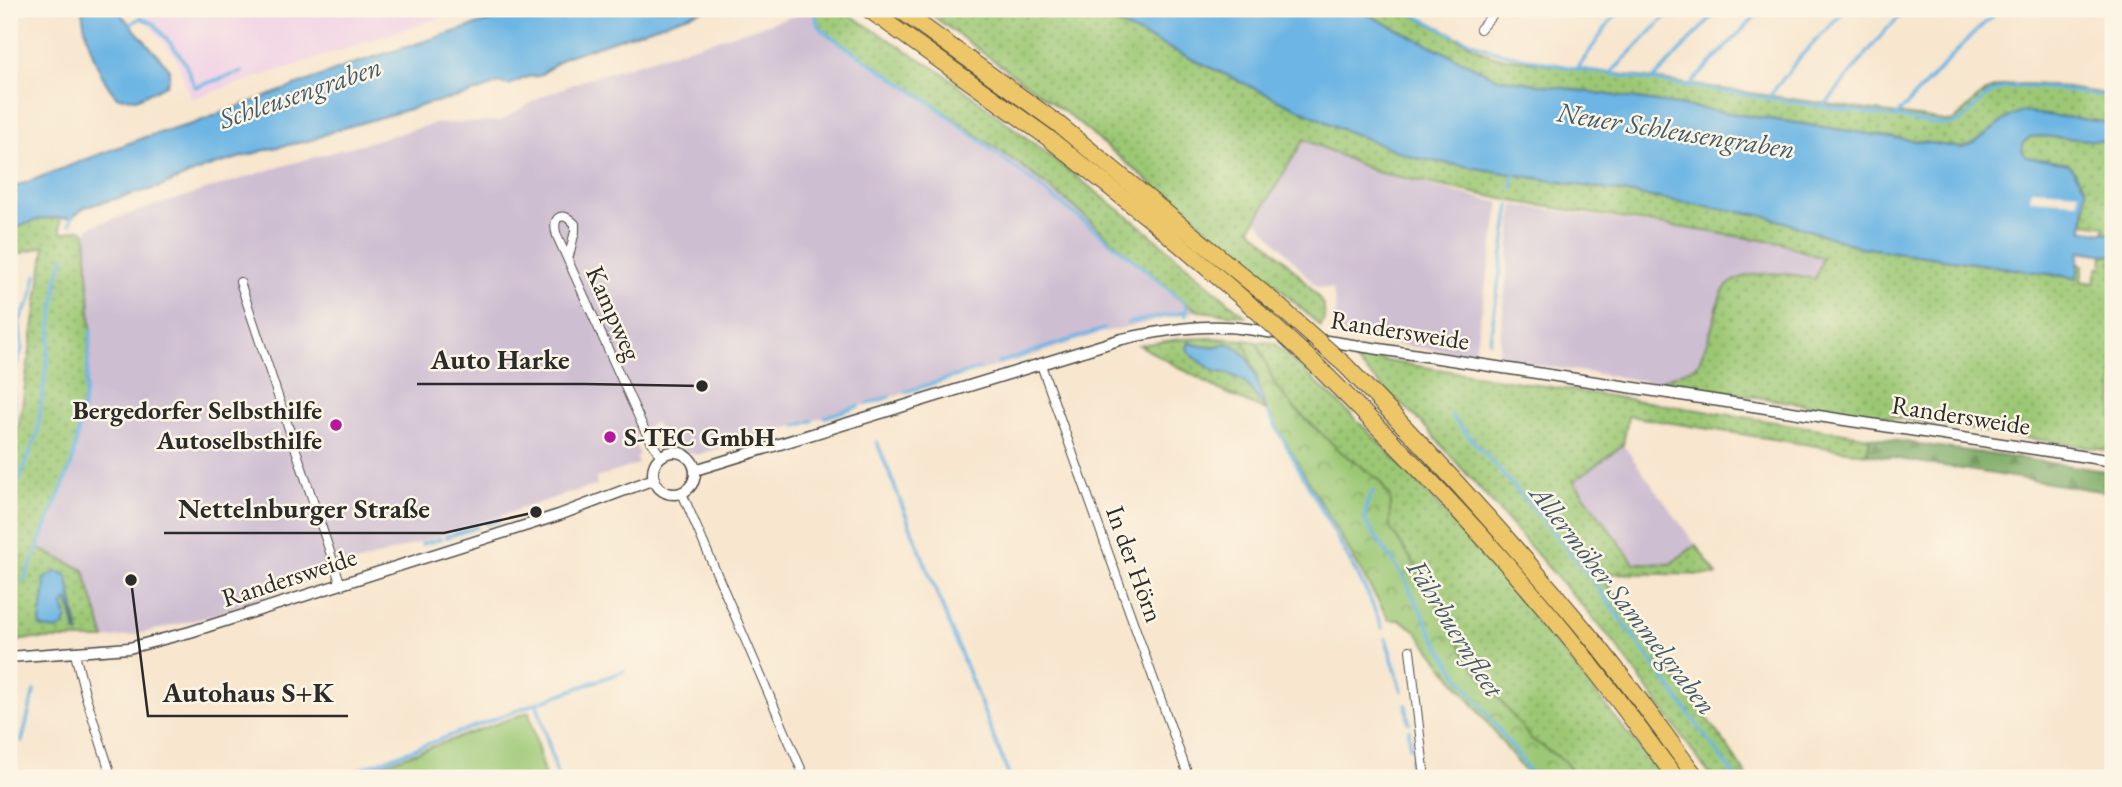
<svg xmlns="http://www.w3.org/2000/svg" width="2122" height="787" font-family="'EB Garamond',serif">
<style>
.built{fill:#f0d0e5}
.industrial{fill:#cebed2}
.grass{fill:url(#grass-dots);stroke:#647a50;stroke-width:2;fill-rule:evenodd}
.forest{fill:url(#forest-firs);stroke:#546c48;stroke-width:2}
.park{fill:url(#park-crowns);stroke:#647a50;stroke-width:2}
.pitch{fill:#9cc875;stroke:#647a50;stroke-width:2}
.water{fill:#6cb5e4;stroke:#4c7088;stroke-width:2}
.pier{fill:#f8e6ce}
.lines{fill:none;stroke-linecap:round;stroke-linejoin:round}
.stream{stroke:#6cb5e4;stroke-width:3.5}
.minor-casing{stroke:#4a4743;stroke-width:10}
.tertiary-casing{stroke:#4a4743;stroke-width:13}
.motorway-casing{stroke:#4a4743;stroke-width:18}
.minor{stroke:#fff;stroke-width:8}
.tertiary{stroke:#fff;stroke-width:10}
.motorway{stroke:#ecc669;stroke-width:16}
.motorway-bridge-casing{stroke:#4a4743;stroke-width:18;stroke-linecap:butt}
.motorway-bridge{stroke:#ecc669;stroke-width:16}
.poi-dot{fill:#b5179e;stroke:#fcf5e5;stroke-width:2.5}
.labels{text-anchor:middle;stroke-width:5;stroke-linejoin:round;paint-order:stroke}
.street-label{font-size:26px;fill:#2b2b2b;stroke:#fcf5e5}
.poi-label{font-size:26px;font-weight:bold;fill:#2b2b2b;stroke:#fcf5e5;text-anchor:end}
.water-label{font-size:28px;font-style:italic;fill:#425b6c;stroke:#fcf5e5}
.leader{fill:none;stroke:#2b2b2b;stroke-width:2.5}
.callout-dot{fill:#2b2b2b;stroke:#fcf5e5;stroke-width:2.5}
.callout-label{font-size:28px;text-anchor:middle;font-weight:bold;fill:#2b2b2b;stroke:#fcf5e5;stroke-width:5;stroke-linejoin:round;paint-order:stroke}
</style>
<defs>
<pattern id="grass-dots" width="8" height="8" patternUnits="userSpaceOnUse" patternTransform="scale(1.75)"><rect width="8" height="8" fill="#9cc875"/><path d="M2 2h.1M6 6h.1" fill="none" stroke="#7fa360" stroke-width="1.8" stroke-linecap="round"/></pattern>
<pattern id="forest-firs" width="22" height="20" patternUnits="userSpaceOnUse" patternTransform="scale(1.75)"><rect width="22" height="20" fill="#7dac66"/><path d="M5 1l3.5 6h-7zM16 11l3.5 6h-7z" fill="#678c54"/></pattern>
<pattern id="park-crowns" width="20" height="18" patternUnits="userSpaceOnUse" patternTransform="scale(1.75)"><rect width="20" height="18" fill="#9cc875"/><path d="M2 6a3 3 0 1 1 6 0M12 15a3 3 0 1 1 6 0" fill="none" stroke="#7fa360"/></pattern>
</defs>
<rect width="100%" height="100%" fill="#fcf5e5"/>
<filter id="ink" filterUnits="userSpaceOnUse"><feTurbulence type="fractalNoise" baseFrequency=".0143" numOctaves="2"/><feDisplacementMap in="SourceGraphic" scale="14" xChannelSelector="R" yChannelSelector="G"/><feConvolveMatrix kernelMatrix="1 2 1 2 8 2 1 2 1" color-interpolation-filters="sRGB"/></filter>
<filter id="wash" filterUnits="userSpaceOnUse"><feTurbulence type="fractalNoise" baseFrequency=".00686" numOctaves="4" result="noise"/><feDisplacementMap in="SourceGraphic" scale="28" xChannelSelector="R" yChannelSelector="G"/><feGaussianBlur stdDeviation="1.57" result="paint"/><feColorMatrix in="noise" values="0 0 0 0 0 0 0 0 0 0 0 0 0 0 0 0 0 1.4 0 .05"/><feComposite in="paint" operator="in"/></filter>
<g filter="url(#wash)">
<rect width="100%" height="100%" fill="#f8e6ce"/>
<polygon class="built" points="136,9 467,9 191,99 176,57"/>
<g class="industrial">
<polygon points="817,9 815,14 827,34 930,102 1023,167 1073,206 1179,298 1199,311 1100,333 1037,354 697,455 669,444 655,422 633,437 639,455 636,457 638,464 596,478 597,486 569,493 326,573 211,616 130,636 105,639 84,570 37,549 72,463 91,330 86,233 91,226 279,167 433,124 500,121 541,97 586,79"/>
<polygon points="1304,139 1376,172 1500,203 1474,355 1342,337 1336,333 1333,326 1336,312 1333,289 1317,287 1256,219"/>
<polygon points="1514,205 1781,243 1822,258 2113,451 1498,359"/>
<polygon points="1623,445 1696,545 1670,564 1634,563 1574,481"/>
</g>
<g class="grass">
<polygon points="818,9 840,9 944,74 1144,229 1245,316 1199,311 1179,299 1073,206 1023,167 930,102 827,34 818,25 815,14"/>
<path d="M923,9h163l253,119 76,30 351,58 94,31 216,31 2,-14 5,1 -2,16 13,2 4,-16h4l1,-12 10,1v195l-455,-69 39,-16c6,-14 12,-27 16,-42 3,-10 5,-22 9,-31 14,-27 70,-20 93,-14l7,-21 -41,-15 -264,-41 -141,-30 -72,-33 -53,89c17,17 64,58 72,78 3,7 1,14 -2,21l-40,-37 -215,-177z"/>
<path d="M1356,9h46l90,47 460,66c12,-10 24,-25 37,-32 28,-14 92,1 124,5v28l-92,-11c-23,7 -36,29 -58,36l-466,-70z"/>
<polygon points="2040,136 2113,142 2113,234 2105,233 2105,226 2084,223 2086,205 2069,164 2026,157 2022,150 2023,143 2030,137"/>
<path d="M60,217l1,16 20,-4 5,4 5,97 -6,65 -13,68 -35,85 47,22 21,69h-76l-20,3v-183l11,-39 25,-174 -36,11v-27l31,-11zM68,579l11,54 -5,-9 -6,-24 -5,2v6l-21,20 -2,-5 5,-38z"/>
<path d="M1211,338l33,2 11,32c-8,-13 -15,-24 -28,-29 -12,5 -27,5 -38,-1l1,12 24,17 15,3 15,7 24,31 -48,-22 -81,-45 41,-6z"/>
<path d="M1257,342l17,1c40,38 82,74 119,114 96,101 183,211 270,321h-86l-13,-17 -33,-22 -64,-81 -47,-85 -30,-45v-30l-11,-18 -38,-28 -47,-44 -19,-23z"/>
<polygon points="1367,358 1870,437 1867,454 1628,416 1623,445 1574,481 1634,563 1670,564 1696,545 1717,575 1600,573 1727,746 1748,778 1712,778 1613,641 1421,422 1354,360"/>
</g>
<polygon class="forest" points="1870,437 2113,472 2113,493 1867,454"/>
<polygon class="park" points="1244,340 1257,342 1275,385 1294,408 1341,452 1379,480 1390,498 1390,528 1420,573 1467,658 1531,739 1564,761 1577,778 1530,778 1415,630 1400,620 1389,620 1260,398 1257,378"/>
<polygon class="pitch" points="529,712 545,778 344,778"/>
<g class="water">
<path d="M82,9h33l4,3 50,56v10l-3,7 -30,14 -19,-2c-18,-18 -33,-63 -35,-88z"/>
<polygon points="526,9 707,9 565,57 539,76 527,77 509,85 500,83 467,95 431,103 333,131 312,140 269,149 205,168 160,187 85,207 72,217 40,219 9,230 9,189 145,137 192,124 356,63"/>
<path d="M1086,9h270l141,69 465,70c23,-7 36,-29 59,-36l92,11v19l-73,-6 -10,1 -7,6 -1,7 4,7 43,7 17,24 -3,42 30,4v22l-33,-5 -3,27 -217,-31 -94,-31 -351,-58 -76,-30z"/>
<path d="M1189,342c11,6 26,6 38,1 29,8 29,46 41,69l-24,-31 -15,-7 -15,-3 -24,-17 -3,-6z"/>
<polygon points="57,571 65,574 68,579 78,634 75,631 74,619 68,600 63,605 67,617 64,626 57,630 42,628 40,623 45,585 43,580"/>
</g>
<polygon class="pier" points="2031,189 2079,192 2078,202 2030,199"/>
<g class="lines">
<g class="stream">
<polyline points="1403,9 1454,35"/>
<polyline points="814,11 818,25 827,34 930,102 1125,253 1186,304 1186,316"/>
<polyline points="131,24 140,18 153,23 178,52 185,63 195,87 242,72"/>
<path d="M1460,37l34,14 83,18 369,56c21,0 31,-25 48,-34 25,-12 91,3 119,7"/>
<polyline points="1578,68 1611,20 1623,9"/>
<polyline points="1611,73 1673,9"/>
<polyline points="1652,81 1719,9"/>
<polyline points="1689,86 1762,9"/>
<polyline points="1768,98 1800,57 1846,9"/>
<polyline points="1824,106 1885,31 1907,9"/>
<polyline points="1895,117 1970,37 2000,9"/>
<polyline points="1512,188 1514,175"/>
<polyline points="70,224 73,213"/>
<polyline points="1127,323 1186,312"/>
<polyline points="1490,341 1510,205"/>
<polyline points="998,363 1104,329"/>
<polyline points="905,392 979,369"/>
<polyline points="867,404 889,397"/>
<polyline points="1268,412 1368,594 1382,628"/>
<polyline points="1450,415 1533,508 1593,581 1736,778"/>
<polyline points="825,417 859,406"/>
<polyline points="796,426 812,421"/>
<polyline points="9,439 15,419 12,376 22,349 19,321 31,300 36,275"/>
<polyline points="877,442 1010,778"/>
<polyline points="1373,491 1367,503 1365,521 1403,576 1434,637 1458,675 1535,778"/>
<polyline points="9,505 37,435 58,277 64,256"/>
<polyline points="486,524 499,520"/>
<polyline points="446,537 477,527"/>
<polyline points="422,544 440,539"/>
<polyline points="24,581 72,463 85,395 91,330"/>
<polyline points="1386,639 1402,691"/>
<polyline points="1406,705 1409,723"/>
<polyline points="1409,730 1410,747"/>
<polyline points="22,741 34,691"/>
<polyline points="1411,759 1411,768"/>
<polyline points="1412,776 1412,778"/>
<polyline points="337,778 537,703"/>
<polyline points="558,778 537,703 624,671"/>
</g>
</g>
</g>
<g filter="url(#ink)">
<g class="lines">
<g class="minor-casing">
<g id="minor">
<polyline points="1480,29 1498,9"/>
<path d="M568,260l7,-29v-7c-14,-15 -24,-6 -18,12l88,195 16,26"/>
<polyline points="240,282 341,585"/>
<polyline points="1041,365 1189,778"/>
<polyline points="682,493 805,778"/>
<polyline points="1410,650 1425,778"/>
<polyline points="75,654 86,697 112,778"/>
</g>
</g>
<g class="tertiary-casing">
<g id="tertiary">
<circle cx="674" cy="473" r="21"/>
<path d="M695,470l427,-131c42,-9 83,-16 126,-10l865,132"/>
<polyline points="9,657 129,648 190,632 559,515 654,479"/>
</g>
</g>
<g class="motorway-casing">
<g id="motorway">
<polyline points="868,9 1047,137 1151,220 1247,302"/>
<polyline points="899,9 1057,123 1273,301"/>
<path d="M1312,361c96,95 191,192 274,298 31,39 60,79 90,119"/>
<path d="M1345,365c88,90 173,183 253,281 35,43 66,88 99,132"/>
</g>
</g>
<use href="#minor" class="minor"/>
<use href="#tertiary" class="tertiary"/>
<use href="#motorway" class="motorway"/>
<g class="motorway-bridge-casing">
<g id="motorway-bridge">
<polyline points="1273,301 1345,365"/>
<polyline points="1247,302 1312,361"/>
</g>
</g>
<use href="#motorway-bridge" class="motorway-bridge"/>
</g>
</g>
<g class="poi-dot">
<circle cx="336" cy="425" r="7"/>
<circle cx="610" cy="437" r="7"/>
</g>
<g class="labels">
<g class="street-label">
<text transform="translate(614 313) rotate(66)" y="9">Kampweg</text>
<text transform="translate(1400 330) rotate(9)" y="9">Randersweide</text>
<text transform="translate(1961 415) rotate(9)" y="9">Randersweide</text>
<text transform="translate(1135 564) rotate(70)" y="9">In der Hörn</text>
<text transform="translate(289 577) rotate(-18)" y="9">Randersweide</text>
</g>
<g class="poi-label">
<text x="322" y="419">Bergedorfer Selbsthilfe<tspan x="322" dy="30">Autoselbsthilfe</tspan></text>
<text x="624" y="446" text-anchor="start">S-TEC GmbH</text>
</g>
<g class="water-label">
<text transform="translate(300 92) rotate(-19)" y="10">Schleusengraben</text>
<text transform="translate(1676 130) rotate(9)" y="10">Neuer Schleusengraben</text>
<text transform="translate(1624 599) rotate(52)" y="10">Allermöher Sammelgraben</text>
<text transform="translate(1456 628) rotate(58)" y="10">Fährbuernfleet</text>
</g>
</g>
<path class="leader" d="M702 386L584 384H417M536 512L444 533H164M131 580L148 716H348"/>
<g class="callout-dot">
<circle cx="702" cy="386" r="7"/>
<circle cx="536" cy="512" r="7"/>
<circle cx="131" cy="580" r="7"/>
</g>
<g class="callout-label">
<text x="500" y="369">Auto Harke</text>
<text x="304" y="518">Nettelnburger Straße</text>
<text x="248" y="702">Autohaus S+K</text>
</g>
<rect width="2122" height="787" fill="none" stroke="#fcf5e5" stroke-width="35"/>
</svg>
